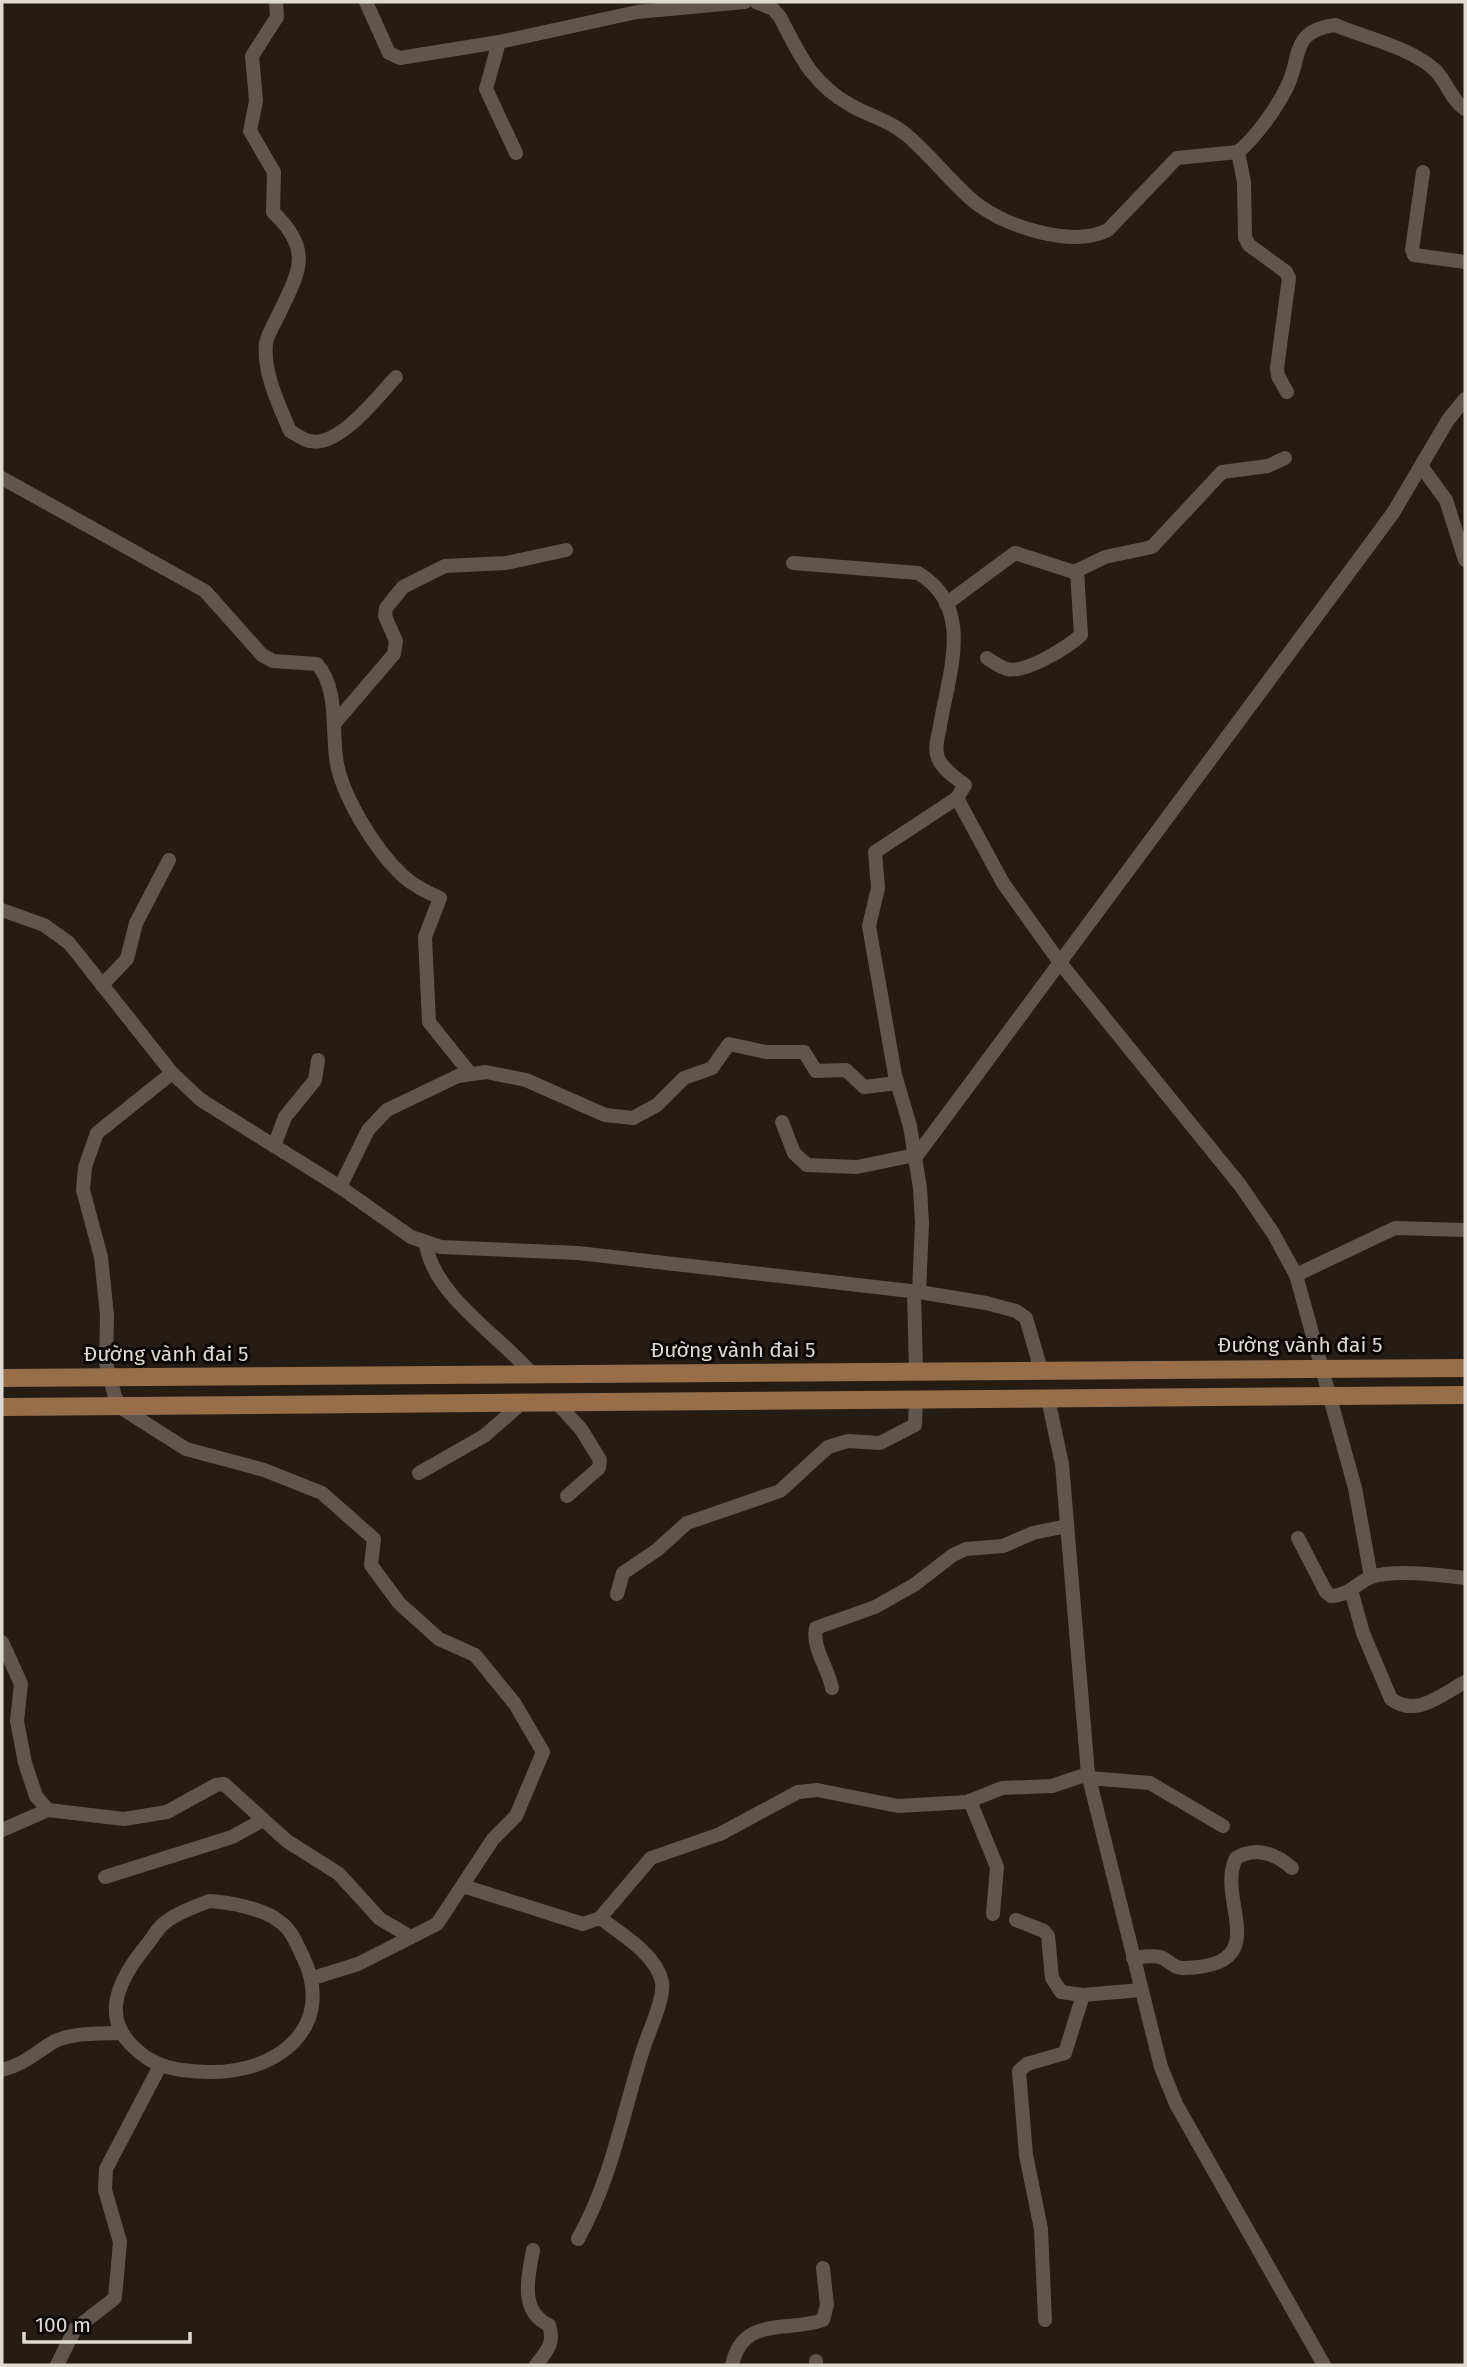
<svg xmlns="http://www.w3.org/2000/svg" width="1467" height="2367" font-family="'Fira Sans',sans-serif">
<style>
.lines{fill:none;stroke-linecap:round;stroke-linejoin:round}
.minor{stroke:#61564d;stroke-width:14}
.major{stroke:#986e49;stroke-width:18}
.labels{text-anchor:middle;stroke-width:6;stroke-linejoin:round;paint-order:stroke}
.street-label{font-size:21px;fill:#dfd9d3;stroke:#0b0705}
</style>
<rect width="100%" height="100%" fill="#251c14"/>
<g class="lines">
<g class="minor">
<path d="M276,2l1,15 -25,39 4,45 -6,30 24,41 -1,40c42,40 25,61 4,106 -4,8 -9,16 -11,25 -3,30 13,62 24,88 6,3 13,9 20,10 29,7 68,-45 86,-64"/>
<polyline points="366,2 389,53 400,58 499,42 637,12 745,2"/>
<path d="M756,2l17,7 7,8c20,39 32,67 72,89 16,9 38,15 52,27 27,21 46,50 73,71 31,23 95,44 131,26l69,-72 61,-6c18,-15 38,-43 49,-65 15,-30 3,-56 48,-62 31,13 75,22 100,45 12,12 16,30 30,39"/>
<polyline points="499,42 486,89 516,153"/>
<polyline points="1238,152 1244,182 1245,237 1249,245 1286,272 1289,278 1277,368 1278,376 1287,392"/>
<polyline points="1423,172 1412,250 1414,255 1465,262"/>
<polyline points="1421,466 1446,500 1465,560"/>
<path d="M2,478l203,113 57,64 11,6 44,3c21,24 15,63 19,93 4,37 40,94 67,119 11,10 24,16 37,22l-15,39 4,85 40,50"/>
<path d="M793,563l125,10c58,34 30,102 22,153 -2,10 -6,23 -2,32 4,11 18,20 27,27l-8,13 -82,54 3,36 -9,38 26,149 15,51 10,62 2,35 -3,69"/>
<polyline points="946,604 1015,553 1074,572 1105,557 1152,547 1222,472 1268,466 1285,458"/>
<path d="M987,658c6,4 13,9 20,11 18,5 61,-22 74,-34l-4,-64"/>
<polyline points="335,723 394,654 396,641 385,616 386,608 403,587 445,566 506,563 566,550"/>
<polyline points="957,798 1003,883 1061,964 1240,1185 1273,1233 1296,1275 1355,1488 1371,1577"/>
<polyline points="2,910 44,925 69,943 172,1073 201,1100 340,1187 411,1237 441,1247 578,1253 919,1292 986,1303 1016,1311 1026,1318 1041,1370"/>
<polyline points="102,985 127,959 136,923 169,860"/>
<polyline points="172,1073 97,1133 85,1167 83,1190 101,1257 107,1315 106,1363 115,1397 123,1409 186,1449 264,1470 322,1493 374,1539 371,1565 399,1603 439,1639 475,1655 515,1704 543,1752 516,1816 493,1839 437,1924 358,1964 313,1978"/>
<polyline points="782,1122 794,1153 807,1165 857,1167 915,1155"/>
<polyline points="274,1146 285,1117 315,1080 318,1060"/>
<polyline points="915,1158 1393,513 1448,420 1465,399"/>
<polyline points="340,1187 368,1130 387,1110 458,1076 486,1072 526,1080 605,1115 633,1118 657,1105 684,1078 712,1068 729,1044 766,1052 804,1052 816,1071 846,1070 864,1087 897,1083"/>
<path d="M426,1244c7,51 74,92 106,130"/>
<polyline points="1296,1275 1395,1228 1465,1230"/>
<polyline points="914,1291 916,1372"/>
<polyline points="1048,1399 1062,1464 1088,1774 1161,2067 1176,2104 1324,2365"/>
<polyline points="557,1403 581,1429 600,1460 599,1468 567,1496"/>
<polyline points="419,1473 484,1436 522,1403"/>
<path d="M1298,1538l28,54 5,4c17,0 26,-13 40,-19 24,-8 69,-2 94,1"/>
<path d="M1351,1590l12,43 28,66c26,19 51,-5 74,-17"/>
<polyline points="617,1594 623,1573 657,1550 687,1523 780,1491 828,1447 848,1441 880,1443 915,1425 916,1400"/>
<polyline points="2,1642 21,1684 17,1721 25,1763 36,1796 48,1810 124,1819 167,1812 216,1785 224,1784 287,1841 339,1874 380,1919 411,1937"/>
<path d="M832,1688c-4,-21 -20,-39 -16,-60l59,-21 39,-22 39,-30 13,-6 37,-3 30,-13 34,-7"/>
<polyline points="1089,1778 1150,1783 1223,1826"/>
<polyline points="970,1801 997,1867 993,1914"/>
<polyline points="2,1830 48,1810"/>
<polyline points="105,1877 232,1837 263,1820"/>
<polyline points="463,1886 583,1924 600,1918 651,1858 720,1834 798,1792 817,1790 898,1806 967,1802 1002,1788 1052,1786 1088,1774"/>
<path d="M209,1901c20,1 56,8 71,21 12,8 17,23 23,35 34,71 -27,117 -95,115 -22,-1 -42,-2 -61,-14 -49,-33 -33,-73 -1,-112 5,-6 10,-15 16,-21 12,-11 32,-18 47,-24z"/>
<polyline points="1016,1920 1044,1931 1048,1936 1052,1978 1061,1992 1083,1995 1141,1990"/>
<path d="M1133,1958c8,-1 19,-3 27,-1 9,3 14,12 24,11 93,-2 31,-68 52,-110 21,-12 40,-4 56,10"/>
<path d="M2,2070c20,-5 31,-15 48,-26 18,-12 49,-10 70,-11"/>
<path d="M578,2239c33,-59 44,-122 64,-186 5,-18 23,-54 20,-71 -5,-27 -42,-49 -62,-64"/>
<path d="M533,2250c-5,27 -14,61 16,75 6,18 -2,26 -13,40"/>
<polyline points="1045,2320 1041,2229 1026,2155 1019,2071 1027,2064 1065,2053 1083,1995"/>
<polyline points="816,2361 816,2365"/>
<polyline points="57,2365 75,2329 115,2298 120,2242 105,2190 106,2169 160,2066"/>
<path d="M732,2365c11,-50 54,-32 91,-45l4,-15 -4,-37"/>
</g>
<g class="major">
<polyline points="2,1378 1465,1368"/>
<polyline points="2,1407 1465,1395"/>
</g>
</g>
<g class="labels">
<g class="street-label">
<text x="1300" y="1352">Đường vành đai 5</text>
<text x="733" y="1357">Đường vành đai 5</text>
<text x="166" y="1361">Đường vành đai 5</text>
</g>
</g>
<rect width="1467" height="2367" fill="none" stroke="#dfd9d3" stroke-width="7"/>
<path d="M24 2332v10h166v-10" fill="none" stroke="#dfd9d3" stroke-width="3.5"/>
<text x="35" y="2332" font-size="21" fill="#dfd9d3" stroke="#0b0705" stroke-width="5" paint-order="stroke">100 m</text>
</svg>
